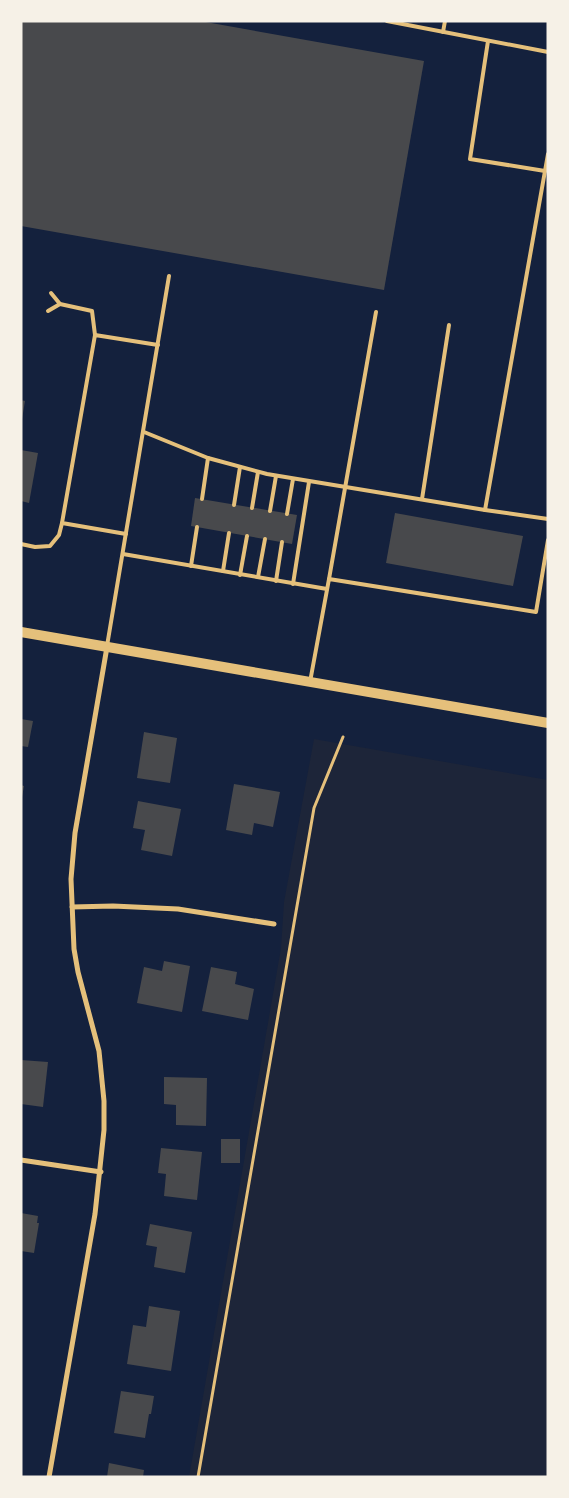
<svg xmlns="http://www.w3.org/2000/svg" width="569" height="1498" font-family="'Titillium Web',sans-serif">
<style>
.green{fill:#1d2539}
.building{fill:#48494c}
.lines{fill:none;stroke-linecap:round;stroke-linejoin:round}
.path{stroke:#e5c07b;stroke-width:3}
.service{stroke:#e5c07b;stroke-width:4}
.minor{stroke:#e5c07b;stroke-width:5}
.secondary{stroke:#e5c07b;stroke-width:10}
</style>
<rect width="100%" height="100%" fill="#14213d"/>
<polygon class="green" points="314,739 548,780 548,1477 189,1477 281,948 284,902"/>
<g class="building">
<polygon points="21,21 200,21 424,61 384,290 21,226"/>
<polygon points="21,400 25,401 22,419 21,418"/>
<polygon points="21,450 38,453 29,503 21,501"/>
<polygon points="195,498 297,515 292,544 191,526"/>
<polygon points="395,513 523,536 513,586 386,563"/>
<polygon points="21,719 33,721 28,747 21,746"/>
<polygon points="144,732 177,738 170,783 137,778"/>
<polygon points="234,784 280,792 273,827 254,823 252,835 226,830"/>
<polygon points="21,785 24,786 22,797 21,797"/>
<polygon points="138,801 181,809 172,856 141,850 145,830 133,828"/>
<polygon points="164,961 190,966 182,1012 137,1003 144,967 162,971"/>
<polygon points="211,967 237,972 235,984 254,989 248,1020 202,1011"/>
<polygon points="21,1060 48,1062 43,1107 21,1104"/>
<polygon points="164,1077 207,1078 206,1126 176,1125 176,1105 164,1104"/>
<rect x="221" y="1139" width="19" height="24"/>
<polygon points="161,1148 202,1152 197,1200 164,1196 166,1174 158,1173"/>
<polygon points="21,1213 38,1216 37,1223 39,1223 34,1253 21,1251"/>
<polygon points="150,1224 192,1232 185,1273 154,1267 157,1247 146,1245"/>
<polygon points="149,1306 180,1311 171,1371 127,1364 133,1325 146,1327"/>
<polygon points="121,1391 154,1396 151,1414 149,1414 145,1438 114,1433"/>
<polygon points="109,1463 144,1470 143,1477 107,1477"/>
</g>
<g class="lines">
<polyline class="path" points="198,1477 314,808 343,737"/>
<g class="service">
<polyline points="387,21 548,52"/>
<polyline points="443,32 445,21"/>
<polyline points="488,41 470,159 545,171"/>
<polyline points="51,293 60,304 92,311 95,335"/>
<polyline points="48,311 60,304"/>
<polyline points="144,432 208,458 267,474 485,510 548,519"/>
<polyline points="202,499 208,458"/>
<polyline points="422,499 449,325"/>
<polyline points="234,505 240,467"/>
<polyline points="252,508 258,472"/>
<polyline points="485,510 548,154"/>
<polyline points="270,511 276,476"/>
<polyline points="287,514 293,479"/>
<polyline points="126,534 62,523 95,335 158,345"/>
<polyline points="21,544 35,547 50,546 59,535 62,523"/>
<polyline points="123,554 327,589"/>
<polyline points="191,566 197,527"/>
<polyline points="223,571 229,533"/>
<polyline points="240,575 247,536"/>
<polyline points="258,577 265,539"/>
<polyline points="329,579 376,312"/>
<polyline points="276,581 282,542"/>
<polyline points="293,584 309,482"/>
<polyline points="107,646 169,276"/>
<polyline points="310,682 329,579 536,612 548,540"/>
</g>
<g class="minor">
<polyline points="72,907 113,906 178,909 274,924"/>
<polyline points="21,1160 101,1172"/>
<polyline points="49,1477 95,1214 104,1130 104,1101 99,1051 78,972 74,949 71,879 75,833 107,647"/>
</g>
<polyline class="secondary" points="21,632 548,723"/>
</g>
<rect width="569" height="1498" fill="none" stroke="#f6f1e7" stroke-width="45"/>
</svg>
